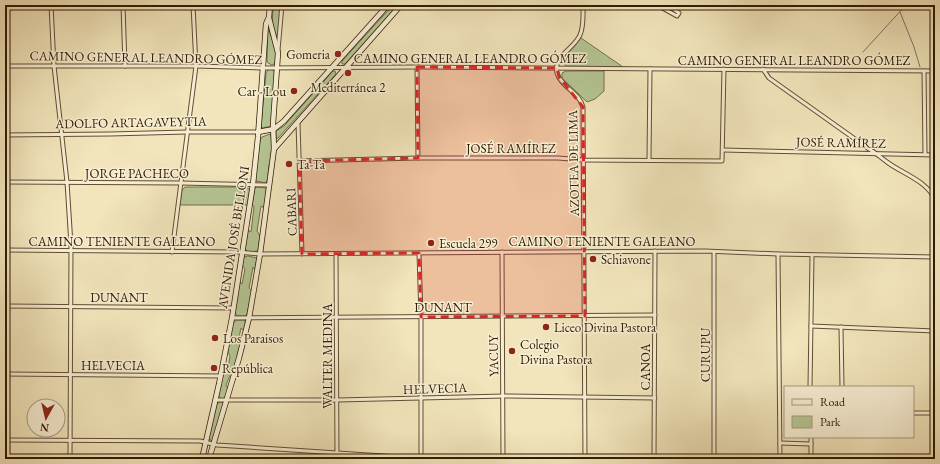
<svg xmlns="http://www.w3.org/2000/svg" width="940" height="464" font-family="'EB Garamond',serif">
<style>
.green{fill:#b5c694;stroke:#72704c}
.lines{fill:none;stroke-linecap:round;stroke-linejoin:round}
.stream{stroke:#737c72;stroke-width:1}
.minor-casing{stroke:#604e31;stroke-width:5}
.secondary-casing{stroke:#2f1b03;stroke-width:6}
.minor{stroke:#f7eed3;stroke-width:3}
.secondary{stroke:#f7eed3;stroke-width:4.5}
.marked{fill:#d62828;fill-opacity:0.2;stroke:#d62828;stroke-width:3;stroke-dasharray:8 5;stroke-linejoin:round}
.poi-dot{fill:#8f2418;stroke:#f7eed3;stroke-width:1.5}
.labels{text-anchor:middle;stroke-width:3;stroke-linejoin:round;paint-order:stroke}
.poi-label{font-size:13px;fill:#2f1b03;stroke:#f7eed3;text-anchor:start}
.street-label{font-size:13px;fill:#2f1b03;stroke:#f7eed3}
</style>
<rect width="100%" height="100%" fill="#f2e5bb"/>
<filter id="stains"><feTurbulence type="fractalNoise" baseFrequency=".005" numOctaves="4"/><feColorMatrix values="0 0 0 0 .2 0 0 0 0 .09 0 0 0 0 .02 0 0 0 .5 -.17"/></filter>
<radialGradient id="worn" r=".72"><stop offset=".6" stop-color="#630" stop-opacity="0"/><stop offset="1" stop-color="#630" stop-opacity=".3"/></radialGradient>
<g class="green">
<polygon points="393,5 398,5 345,64 342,64 342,61"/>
<polygon points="276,6 280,7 278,39 272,26 273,8"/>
<polygon points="268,21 270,34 277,51 276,63 272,65 268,63 267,61"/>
<polygon points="581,38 623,67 566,66 564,64 563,59"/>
<polygon points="271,69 275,72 272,126 262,128 261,127 266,73 268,70"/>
<polygon points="333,71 335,71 336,74 278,138 276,139 276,131 284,126"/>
<polygon points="566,71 604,71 604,91 595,99 587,102 562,78 562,73"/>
<path d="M270,134l1,1c1,9 4,23 -2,30l-1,10 1,1 -3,7 -10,-2 -1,-3 5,-38 2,-3z"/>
<polygon points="185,187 246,187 250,190 248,205 180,205 182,190"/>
<polygon points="255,187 267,188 264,208 261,206 257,231 260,236 258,251 249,252 245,249 248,230 251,232 254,207 252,204"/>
<polygon points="248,256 257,258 255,270 253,267 249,288 252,291 247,314 245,316 238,316 235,313 239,281 242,284 245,269 242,265 244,257"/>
<polygon points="237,320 244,320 246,323 244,331 241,328 238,342 241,346 233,376 231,373 226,385 228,389 226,397 222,399 220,398 218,395 224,366 228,369 230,356 228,352 232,324"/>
<polygon points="221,402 224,403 213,441 208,439 216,404"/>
</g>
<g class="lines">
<g class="stream">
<polyline points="900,12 914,47 920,67"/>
<polyline points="863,52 906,5"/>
</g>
<g class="minor-casing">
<g id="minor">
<polyline points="51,5 54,66 67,182 71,245 70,459"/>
<polyline points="123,5 125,66"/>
<polyline points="526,5 583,6"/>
<path d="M583,5c0,10 1,21 -3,30 -6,14 -27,21 -23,38 4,14 23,20 26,34l2,352"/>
<polyline points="657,5 677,16 679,13 668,5"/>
<polyline points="5,8 57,5"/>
<polyline points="278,50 282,5"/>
<polyline points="5,66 196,66 263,68 417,67 935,71"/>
<polyline points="417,67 418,158"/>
<path d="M763,69l6,9 100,71c7,4 11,8 18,13 14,11 43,20 48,39"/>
<polyline points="924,71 925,154"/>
<polyline points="298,123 302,254"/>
<polyline points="5,135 110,134 187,132 258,132"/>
<polyline points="723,150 935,155"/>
<polyline points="649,160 650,69"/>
<polyline points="299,161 418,158 558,158 583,160 722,161 724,69"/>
<polyline points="5,182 181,183 269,185"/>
<polyline points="5,250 238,252 260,254 705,251 778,254 935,257"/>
<polyline points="172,252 196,66 193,5"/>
<polyline points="502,252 503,459"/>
<polyline points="714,252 714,459"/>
<polyline points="419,253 421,317 421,458"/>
<polyline points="336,254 337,459"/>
<polyline points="778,254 780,459"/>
<polyline points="933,257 935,218"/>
<polyline points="5,306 233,308"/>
<polyline points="232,318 655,315"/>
<polyline points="811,326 935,331"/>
<polyline points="841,327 842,387"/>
<polyline points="5,374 221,376"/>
<polyline points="810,387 812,255"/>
<polyline points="216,400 338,400 504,396 655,398"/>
<polyline points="913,413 935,413"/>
<polyline points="811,437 811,459"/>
<polyline points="5,440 200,441 217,445 429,459"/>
<polyline points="780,443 811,444"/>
<polyline points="654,459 655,251"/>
</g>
</g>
<g class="secondary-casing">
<g id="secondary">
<polyline points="258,132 274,129 284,121 388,5"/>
<polyline points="274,149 401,5"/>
<polyline points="202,459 219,384 232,318 253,184 258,137 266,24 269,17 270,5"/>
<polyline points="209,459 239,358 249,318 260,254 274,149 273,124 278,53 269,18"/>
</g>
</g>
<use href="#minor" class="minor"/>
<use href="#secondary" class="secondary"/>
</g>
<path class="marked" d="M417,67l140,1 2,9 24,30 2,209 -164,1 -2,-64 -117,1 -3,-93 119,-3z"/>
<g class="poi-dot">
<circle cx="338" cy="54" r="4"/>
<circle cx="348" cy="73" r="4"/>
<circle cx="294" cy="91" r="4"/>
<circle cx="289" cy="164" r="4"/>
<circle cx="431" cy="243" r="4"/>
<circle cx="593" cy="259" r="4"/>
<circle cx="546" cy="327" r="4"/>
<circle cx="215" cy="338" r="4"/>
<circle cx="512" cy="351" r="4"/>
<circle cx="214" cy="368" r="4"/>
</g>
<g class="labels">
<g class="poi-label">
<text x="330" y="59" text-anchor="end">Gomeria</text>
<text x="348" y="92" text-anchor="middle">Mediterránea 2</text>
<text x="286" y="96" text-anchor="end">Car - Lou</text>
<text x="297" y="169">Ta-Ta</text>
<text x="439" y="248">Escuela 299</text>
<text x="601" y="264">Schiavone</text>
<text x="554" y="332">Liceo Divina Pastora</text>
<text x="223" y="343">Los Paraisos</text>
<text x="520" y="349">Colegio<tspan x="520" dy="15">Divina Pastora</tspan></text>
<text x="222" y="373">República</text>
</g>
<g class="street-label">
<text transform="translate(146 57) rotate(1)" y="5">CAMINO GENERAL LEANDRO GÓMEZ</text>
<text x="470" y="63">CAMINO GENERAL LEANDRO GÓMEZ</text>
<text x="794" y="65">CAMINO GENERAL LEANDRO GÓMEZ</text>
<text transform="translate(131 122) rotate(-1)" y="5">ADOLFO ARTAGAVEYTIA</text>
<text transform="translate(841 142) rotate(1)" y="5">JOSÉ RAMÍREZ</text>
<text x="511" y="153">JOSÉ RAMÍREZ</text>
<text transform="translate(573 163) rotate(-91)" y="5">AZOTEA DE LIMA</text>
<text x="137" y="178">JORGE PACHECO</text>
<text transform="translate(291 212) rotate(-92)" y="5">CABARI</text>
<text transform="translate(233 237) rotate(-81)" y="5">AVENIDA JOSÉ BELLONI</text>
<text x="122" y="246">CAMINO TENIENTE GALEANO</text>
<text x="602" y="246">CAMINO TENIENTE GALEANO</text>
<text x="119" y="302">DUNANT</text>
<text x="443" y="312">DUNANT</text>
<text transform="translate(705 355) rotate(-90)" y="5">CURUPU</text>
<text transform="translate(327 356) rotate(-90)" y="5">WALTER MEDINA</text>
<text transform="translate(493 356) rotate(-91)" y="5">YACUY</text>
<text x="113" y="370">HELVECIA</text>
<text transform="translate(645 367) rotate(-90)" y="5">CANOA</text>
<text transform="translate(435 388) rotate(-2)" y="5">HELVECIA</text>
</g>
</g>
<rect width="940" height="464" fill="none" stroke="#f2e5bb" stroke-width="20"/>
<rect x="6" y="6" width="928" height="452" fill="none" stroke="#2f1b03" stroke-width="2"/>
<rect x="10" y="10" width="920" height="444" fill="none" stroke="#2f1b03"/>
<rect x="784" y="386" width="130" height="52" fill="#f7eed3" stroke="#a79a80"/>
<rect x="792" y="399" width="20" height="6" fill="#f7eed3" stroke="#a79a80"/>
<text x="820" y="406" font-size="12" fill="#2f1b03">Road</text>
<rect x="792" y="416" width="20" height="12" fill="#b5c694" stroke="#a79a80"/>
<text x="820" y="426" font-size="12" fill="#2f1b03">Park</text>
<g transform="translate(46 418) rotate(188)"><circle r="19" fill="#f7eed3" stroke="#a79a80"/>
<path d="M0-3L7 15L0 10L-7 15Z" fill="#8f2418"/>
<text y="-6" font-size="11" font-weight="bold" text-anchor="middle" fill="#2f1b03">N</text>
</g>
<rect width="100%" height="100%" filter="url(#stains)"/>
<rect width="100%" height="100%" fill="url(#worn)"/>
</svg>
